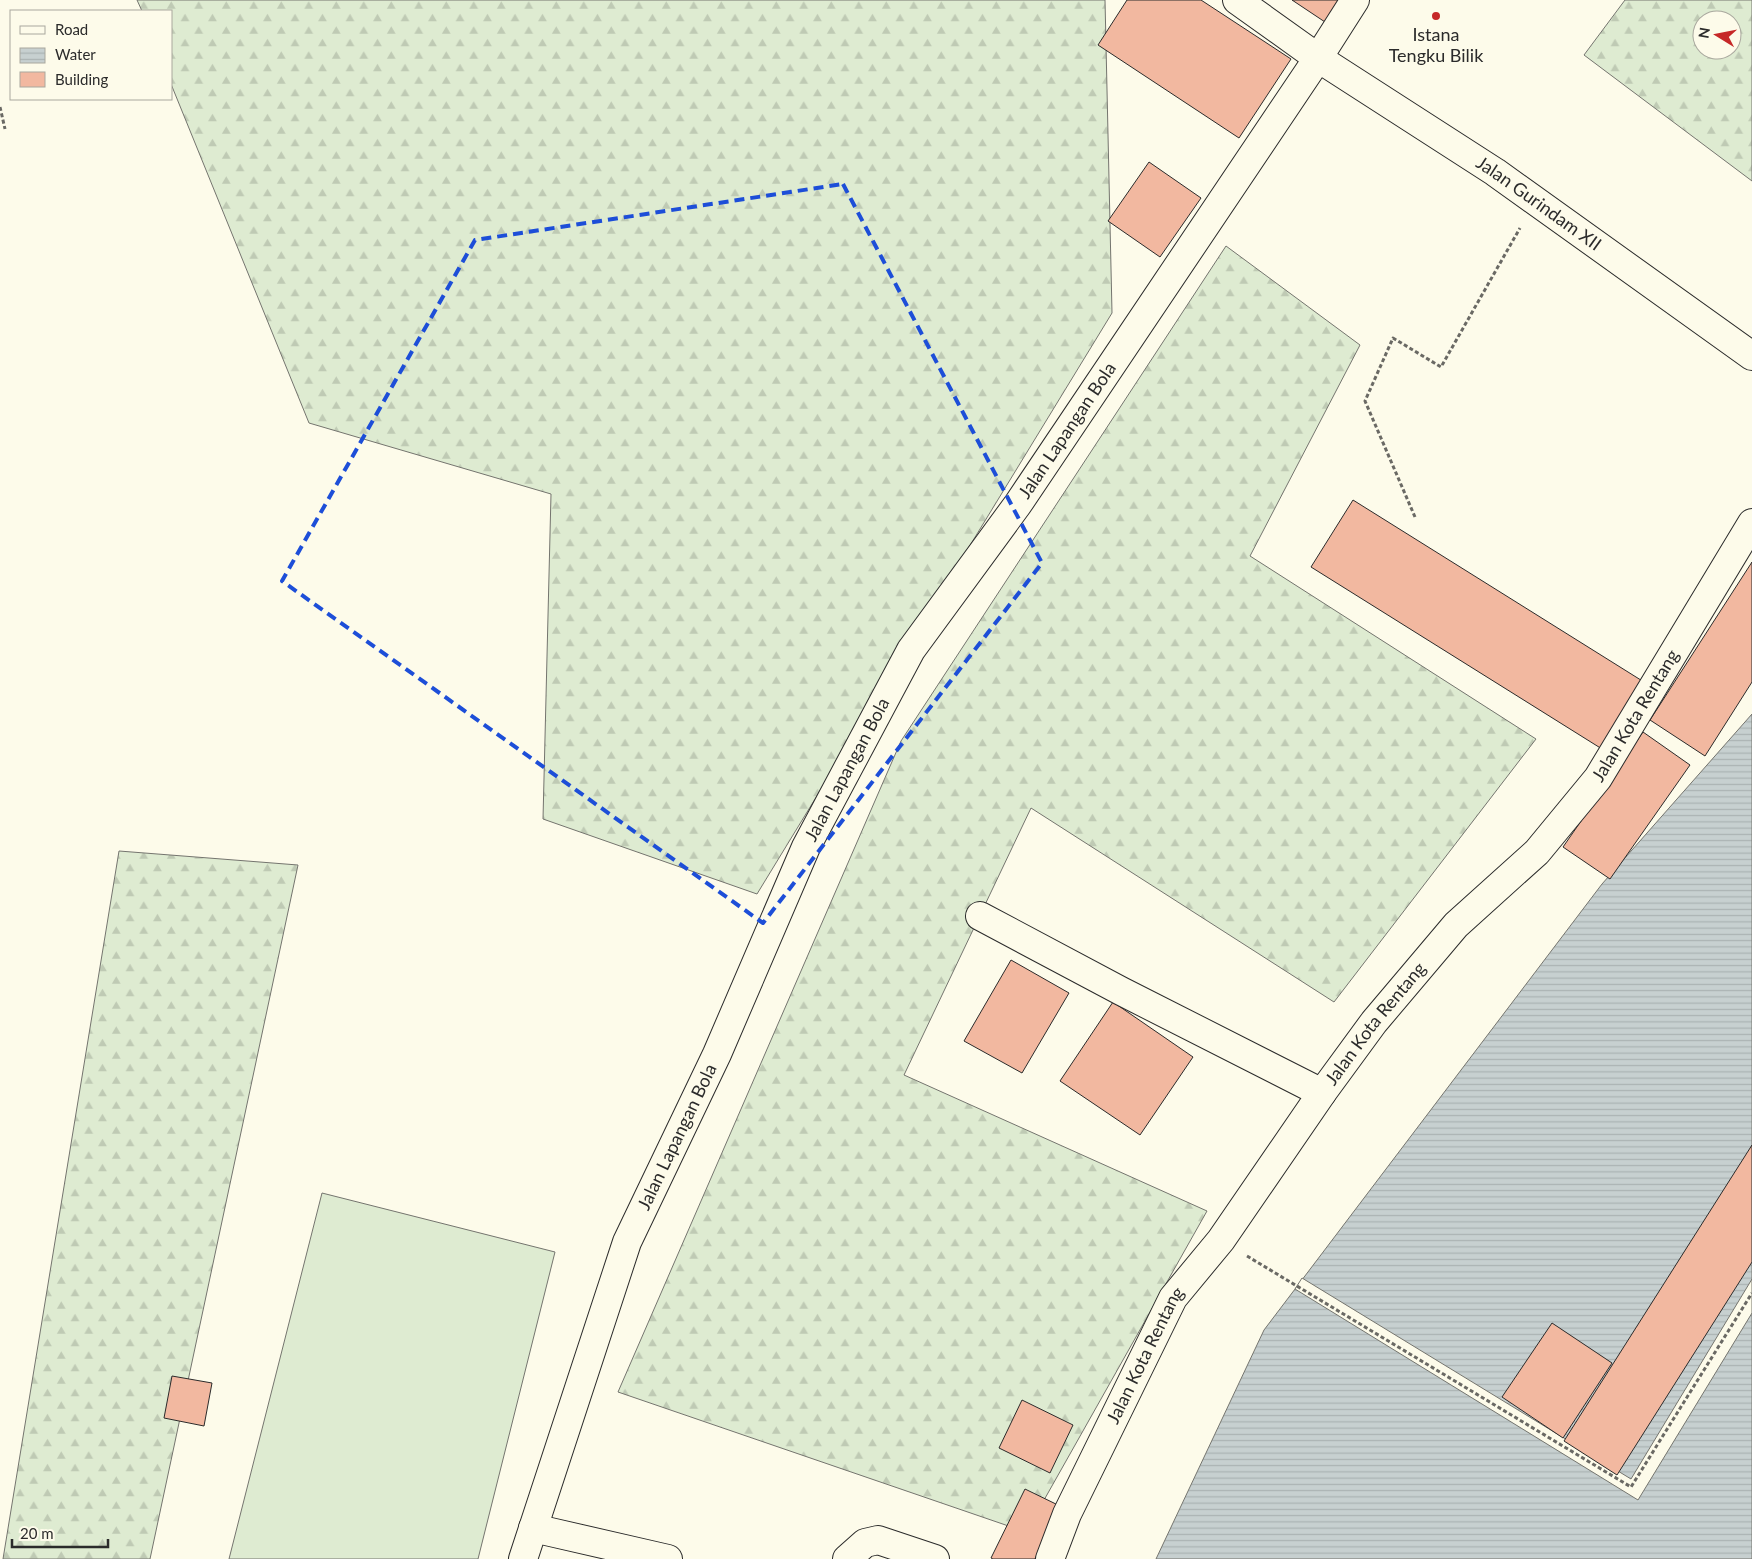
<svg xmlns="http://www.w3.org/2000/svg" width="1752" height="1559" font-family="Lato,sans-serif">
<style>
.forest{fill:url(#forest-firs);stroke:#74746e;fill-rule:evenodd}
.garden{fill:#deebd1;stroke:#74746e}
.water{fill:url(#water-rules);stroke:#74746e}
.pier{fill:#fdfbea;stroke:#74746e}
.building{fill:#f2b8a0;stroke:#2b2b2b}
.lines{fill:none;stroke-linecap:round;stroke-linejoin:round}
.street-casing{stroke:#2b2b2b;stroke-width:30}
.path{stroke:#6a6964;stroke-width:3;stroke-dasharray:4 2.5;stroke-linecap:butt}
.street{stroke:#fdfbea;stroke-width:28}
.marked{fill:none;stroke:#1d4ed8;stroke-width:4;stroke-dasharray:10 6;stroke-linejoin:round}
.poi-dot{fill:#c62828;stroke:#fdfbea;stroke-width:2}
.labels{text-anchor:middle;stroke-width:4;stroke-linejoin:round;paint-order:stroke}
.poi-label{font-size:18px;fill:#2b2b2b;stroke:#fdfbea}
.street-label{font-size:18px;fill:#2b2b2b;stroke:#fdfbea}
</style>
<defs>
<pattern id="forest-firs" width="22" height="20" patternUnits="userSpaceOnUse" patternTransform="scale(1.25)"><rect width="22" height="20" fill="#deebd1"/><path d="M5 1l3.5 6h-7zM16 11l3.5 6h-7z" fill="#bfcab4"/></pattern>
<pattern id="water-rules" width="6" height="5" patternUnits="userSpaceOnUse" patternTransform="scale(1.25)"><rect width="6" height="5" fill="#c7d0d0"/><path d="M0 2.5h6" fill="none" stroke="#abb3b3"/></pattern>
</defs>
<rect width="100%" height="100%" fill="#fdfbea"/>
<g class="forest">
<polygon points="137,0 1105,0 1112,313 757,894 543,819 551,494 309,423 171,84 171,11 142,11"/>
<path d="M1625,0h127v181l-168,-126zM1702,20h30v30h-30z"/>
<polygon points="1226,246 1360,345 1250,556 1536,739 1334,1002 1031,808 904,1075 1207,1211 1026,1532 618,1392 901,741"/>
<polygon points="119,851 298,865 150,1559 3,1559"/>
</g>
<polygon class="garden" points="322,1193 555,1252 478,1559 229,1559"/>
<polygon class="water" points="1752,714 1752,1559 1156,1559 1264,1330 1602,884"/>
<polygon class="pier" points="1302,1278 1631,1479 1752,1279 1752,1313 1638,1500 1295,1289"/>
<g class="building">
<polygon points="1127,0 1201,0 1291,59 1239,138 1098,45"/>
<polygon points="1292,0 1353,0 1334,28"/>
<polygon points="1149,162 1201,198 1160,257 1108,221"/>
<polygon points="1353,500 1644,682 1602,749 1311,567"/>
<polygon points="1752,562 1752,682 1705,756 1650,720"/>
<polygon points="1643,732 1690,765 1610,879 1563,847"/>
<polygon points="1011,960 1069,993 1022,1073 964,1041"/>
<polygon points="1113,1002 1193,1057 1140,1135 1060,1081"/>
<polygon points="1752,1145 1752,1262 1617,1475 1564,1441"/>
<polygon points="1552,1323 1612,1363 1563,1438 1502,1397"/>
<polygon points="172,1376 212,1383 204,1426 164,1418"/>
<polygon points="1022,1400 1073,1425 1050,1473 999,1448"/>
<polygon points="1025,1489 1060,1506 1035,1559 993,1559 991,1558"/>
</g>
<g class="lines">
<g class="street-casing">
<g id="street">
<path id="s1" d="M1237,0l81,58 177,114 257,184"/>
<polyline points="980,916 1121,991 1322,1093"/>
<polyline points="533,1528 668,1559"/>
<path id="s2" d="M523,1559l104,-317 90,-188 89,-207 105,-197 107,-146 300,-446 37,-58"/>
<polyline points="847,1559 865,1543 878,1540 935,1559"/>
<path id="s3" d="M1050,1559l17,-45 106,-216 48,-58 101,-147 52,-71 82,-97 81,-73 61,-74 154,-255"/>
</g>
</g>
<g class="path">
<polyline points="0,107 5,129"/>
<polyline points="1415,517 1365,401 1393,338 1441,367 1520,228"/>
<polyline points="1247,1256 1631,1487 1752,1293"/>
</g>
<use href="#street" class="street"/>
</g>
<path class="marked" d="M843,184l199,379 -279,360 -481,-342 193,-341z"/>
<circle class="poi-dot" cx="1436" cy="16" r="5"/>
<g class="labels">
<g class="poi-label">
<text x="1436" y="41">Istana<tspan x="1436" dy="21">Tengku Bilik</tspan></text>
</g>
<g class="street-label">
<text dy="6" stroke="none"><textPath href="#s1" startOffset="364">Jalan Gurindam XII</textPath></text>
<text dy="6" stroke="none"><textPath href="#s2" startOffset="1260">Jalan Lapangan Bola</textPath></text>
<text dy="6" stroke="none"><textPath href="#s3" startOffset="1035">Jalan Kota Rentang</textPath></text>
<text dy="6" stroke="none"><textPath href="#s2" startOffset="855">Jalan Lapangan Bola</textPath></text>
<text dy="6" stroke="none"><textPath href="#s3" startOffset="630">Jalan Kota Rentang</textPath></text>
<text dy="6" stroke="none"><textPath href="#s2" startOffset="450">Jalan Lapangan Bola</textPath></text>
<text dy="6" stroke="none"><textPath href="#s3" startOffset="225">Jalan Kota Rentang</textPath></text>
</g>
</g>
<rect x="10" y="10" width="162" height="90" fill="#fdfbea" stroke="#a9a89e"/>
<rect x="20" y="26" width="25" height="8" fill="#fdfbea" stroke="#a9a89e"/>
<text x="55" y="35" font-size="15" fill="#2b2b2b">Road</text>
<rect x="20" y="48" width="25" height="15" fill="url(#water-rules)" stroke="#a9a89e"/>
<text x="55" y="60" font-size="15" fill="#2b2b2b">Water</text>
<rect x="20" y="72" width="25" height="15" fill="#f2b8a0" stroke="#a9a89e"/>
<text x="55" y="85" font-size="15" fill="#2b2b2b">Building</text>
<g transform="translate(1717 35) rotate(280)"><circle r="24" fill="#fdfbea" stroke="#a9a89e"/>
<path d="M0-4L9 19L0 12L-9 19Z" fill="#c62828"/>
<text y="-8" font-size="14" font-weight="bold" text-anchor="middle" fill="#2b2b2b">N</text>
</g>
<path d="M12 1539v8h96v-8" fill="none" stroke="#2b2b2b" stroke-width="2.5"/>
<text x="20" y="1539" font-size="15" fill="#2b2b2b" stroke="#fdfbea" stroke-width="4" paint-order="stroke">20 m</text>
</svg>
